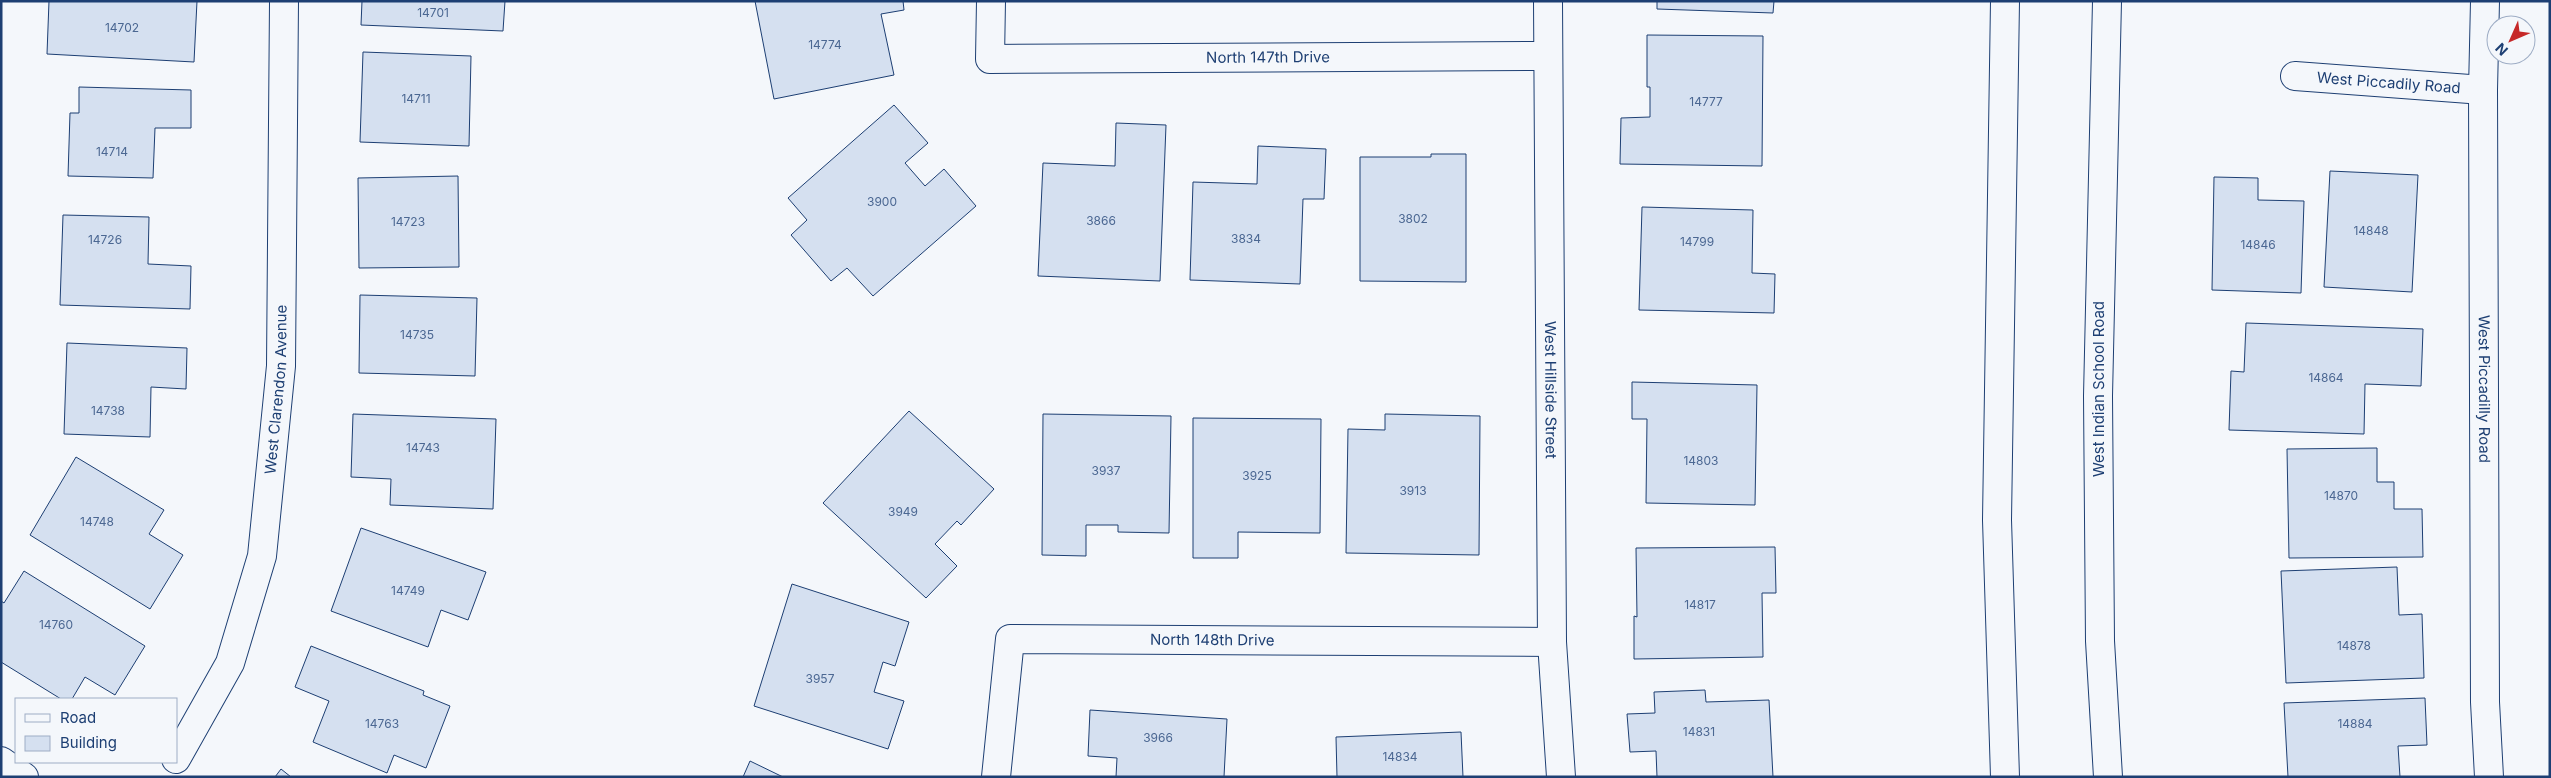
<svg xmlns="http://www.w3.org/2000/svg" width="2551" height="778" font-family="Inter,sans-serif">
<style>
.building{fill:#d5e0f0;stroke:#1d3f73}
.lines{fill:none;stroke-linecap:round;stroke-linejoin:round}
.minor-casing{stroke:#1d3f73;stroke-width:30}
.secondary-casing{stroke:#1d3f73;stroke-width:30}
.minor{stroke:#f4f7fb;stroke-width:28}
.secondary{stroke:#f4f7fb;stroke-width:28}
.labels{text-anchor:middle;stroke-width:4;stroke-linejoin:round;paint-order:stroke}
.number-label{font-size:12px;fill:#4b6792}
.street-label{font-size:15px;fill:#1d3f73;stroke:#f4f7fb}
</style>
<rect width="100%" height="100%" fill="#f4f7fb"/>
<g class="building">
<polygon points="49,1 197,1 194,62 47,54"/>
<polygon points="362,1 505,1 503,31 361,25"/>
<polygon points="755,1 903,1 904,10 881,14 894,75 774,99"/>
<polygon points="1657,1 1774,1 1773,13 1657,9"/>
<polygon points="1647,35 1763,36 1762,166 1620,164 1621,118 1650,117 1650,87 1647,87"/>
<polygon points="363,52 471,56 469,146 360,142"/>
<polygon points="79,87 191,90 191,128 155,128 153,178 68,176 70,113 79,113"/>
<polygon points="894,105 928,143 905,163 925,186 944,169 976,206 873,296 847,268 831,281 791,235 807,220 788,198"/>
<polygon points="1116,123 1166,125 1160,281 1038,276 1043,163 1115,166"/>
<polygon points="1258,146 1326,149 1324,199 1303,199 1300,284 1190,280 1193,182 1257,184"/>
<polygon points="1431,154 1466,154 1466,282 1360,281 1360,157 1431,157"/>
<polygon points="2330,171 2418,175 2412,292 2324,287"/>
<polygon points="458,176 459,267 359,268 358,178"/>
<polygon points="2214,177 2258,178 2258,200 2304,201 2301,293 2212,290"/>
<polygon points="1642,207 1753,210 1752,273 1775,274 1774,313 1639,310"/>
<polygon points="63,215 149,217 148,264 191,266 190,309 60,305"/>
<polygon points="360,295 477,298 475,376 359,373"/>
<polygon points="2246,323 2423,329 2421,386 2365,384 2364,434 2229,430 2231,371 2244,372"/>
<polygon points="67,343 187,348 186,389 151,387 150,437 64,434"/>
<polygon points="1632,382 1757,385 1755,505 1646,503 1647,419 1632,419"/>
<polygon points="909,411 994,489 961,525 957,521 935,544 957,566 926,598 823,503"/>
<polygon points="353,414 496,419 493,509 390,505 391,479 351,477"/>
<polygon points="1043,414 1171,416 1169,533 1118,532 1118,525 1086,525 1086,556 1042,555"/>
<polygon points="1385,414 1480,416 1479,555 1346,553 1348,429 1385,430"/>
<polygon points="1193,418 1321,419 1320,533 1238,532 1238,558 1193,558"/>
<polygon points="2377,448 2377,482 2394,482 2394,509 2422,509 2423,557 2289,558 2287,449"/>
<polygon points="76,457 164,510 149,534 183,555 150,609 30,535"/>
<polygon points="361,528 486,572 468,620 441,610 428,647 331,611"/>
<polygon points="1775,547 1776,593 1762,593 1763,657 1634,659 1634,616 1637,617 1636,548"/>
<polygon points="2397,567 2399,615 2422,614 2424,678 2286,683 2281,571"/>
<polygon points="24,571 145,646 115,695 85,677 72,699 61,699 1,662 1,601 4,603"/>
<polygon points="792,584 909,622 895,666 883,662 874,692 904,701 888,749 754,706"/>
<polygon points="311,646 424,691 423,695 450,706 426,768 394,755 387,773 313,742 329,701 295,687"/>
<polygon points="1705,690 1706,702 1769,700 1773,777 1657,777 1656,751 1630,752 1627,714 1655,713 1654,692"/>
<polygon points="2425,698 2427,745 2398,746 2400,777 2288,777 2284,703"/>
<polygon points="1090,710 1227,719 1224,777 1116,777 1117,758 1088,756"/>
<polygon points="1461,732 1463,777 1337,777 1336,737"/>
<polygon points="750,761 783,777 743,777"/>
<polygon points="281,769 291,777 275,777"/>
</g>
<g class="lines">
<g class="minor-casing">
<g id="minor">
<path id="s1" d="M991,1l-1,58 556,-3"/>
<path id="s2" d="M1548,1l4,641 9,135"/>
<path id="s3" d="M2485,1l-2,89 2,612 4,75"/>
<path id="s4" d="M2295,76l188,14"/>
<path id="s5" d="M176,759l54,-96 32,-107 19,-190 3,-365"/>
<polyline points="1,761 24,777"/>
<path id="s6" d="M996,777l14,-138 542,3"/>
</g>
</g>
<g class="secondary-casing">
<g id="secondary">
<polyline points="2005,1 1997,520 2005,777"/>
<polyline points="2107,1 2098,396 2100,641 2108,777"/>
</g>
</g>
<use href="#minor" class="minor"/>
<use href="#secondary" class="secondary"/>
</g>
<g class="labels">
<g class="number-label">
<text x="433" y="17">14701</text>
<text x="122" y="32">14702</text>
<text x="825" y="49">14774</text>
<text x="416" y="103">14711</text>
<text x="1706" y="106">14777</text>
<text x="112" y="156">14714</text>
<text x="882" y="206">3900</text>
<text x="1413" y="223">3802</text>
<text x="1101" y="225">3866</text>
<text x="408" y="226">14723</text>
<text x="2371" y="235">14848</text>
<text x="1246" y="243">3834</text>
<text x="105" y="244">14726</text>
<text x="1697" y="246">14799</text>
<text x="2258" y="249">14846</text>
<text x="417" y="339">14735</text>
<text x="2326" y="382">14864</text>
<text x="108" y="415">14738</text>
<text x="423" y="452">14743</text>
<text x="1701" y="465">14803</text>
<text x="1106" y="475">3937</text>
<text x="1257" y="480">3925</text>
<text x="1413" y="495">3913</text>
<text x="2341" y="500">14870</text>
<text x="903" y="516">3949</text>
<text x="97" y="526">14748</text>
<text x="408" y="595">14749</text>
<text x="1700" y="609">14817</text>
<text x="56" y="629">14760</text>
<text x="2354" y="650">14878</text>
<text x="820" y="683">3957</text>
<text x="382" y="728">14763</text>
<text x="2355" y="728">14884</text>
<text x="1699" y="736">14831</text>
<text x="1158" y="742">3966</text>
<text x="1400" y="761">14834</text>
</g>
<g class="street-label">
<text dy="5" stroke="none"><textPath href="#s1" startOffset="336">North 147th Drive</textPath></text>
<text dy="5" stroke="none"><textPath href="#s4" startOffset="94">West Piccadily Road</textPath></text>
<text dy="5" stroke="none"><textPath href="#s2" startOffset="389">West Hillside Street</textPath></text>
<text transform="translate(2099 389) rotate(-90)" y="5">West Indian School Road</text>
<text dy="5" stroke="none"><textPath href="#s3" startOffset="388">West Piccadilly Road</textPath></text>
<text dy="5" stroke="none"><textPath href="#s5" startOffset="389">West Clarendon Avenue</textPath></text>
<text dy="5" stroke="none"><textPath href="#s6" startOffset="341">North 148th Drive</textPath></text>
</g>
</g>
<rect width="2551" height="778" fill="none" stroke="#1d3f73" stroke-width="5"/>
<rect x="15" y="698" width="162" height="65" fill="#f4f7fb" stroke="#9eadc5"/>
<rect x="25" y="714" width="25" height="8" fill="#f4f7fb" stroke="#9eadc5"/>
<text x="60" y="723" font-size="15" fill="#1d3f73">Road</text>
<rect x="25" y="736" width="25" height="15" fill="#d5e0f0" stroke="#9eadc5"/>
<text x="60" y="748" font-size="15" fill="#1d3f73">Building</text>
<g transform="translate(2511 40) rotate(225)"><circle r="24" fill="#f4f7fb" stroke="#9eadc5"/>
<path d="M0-4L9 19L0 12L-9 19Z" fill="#c62828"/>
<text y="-8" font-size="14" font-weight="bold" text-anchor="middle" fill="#1d3f73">N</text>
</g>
</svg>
